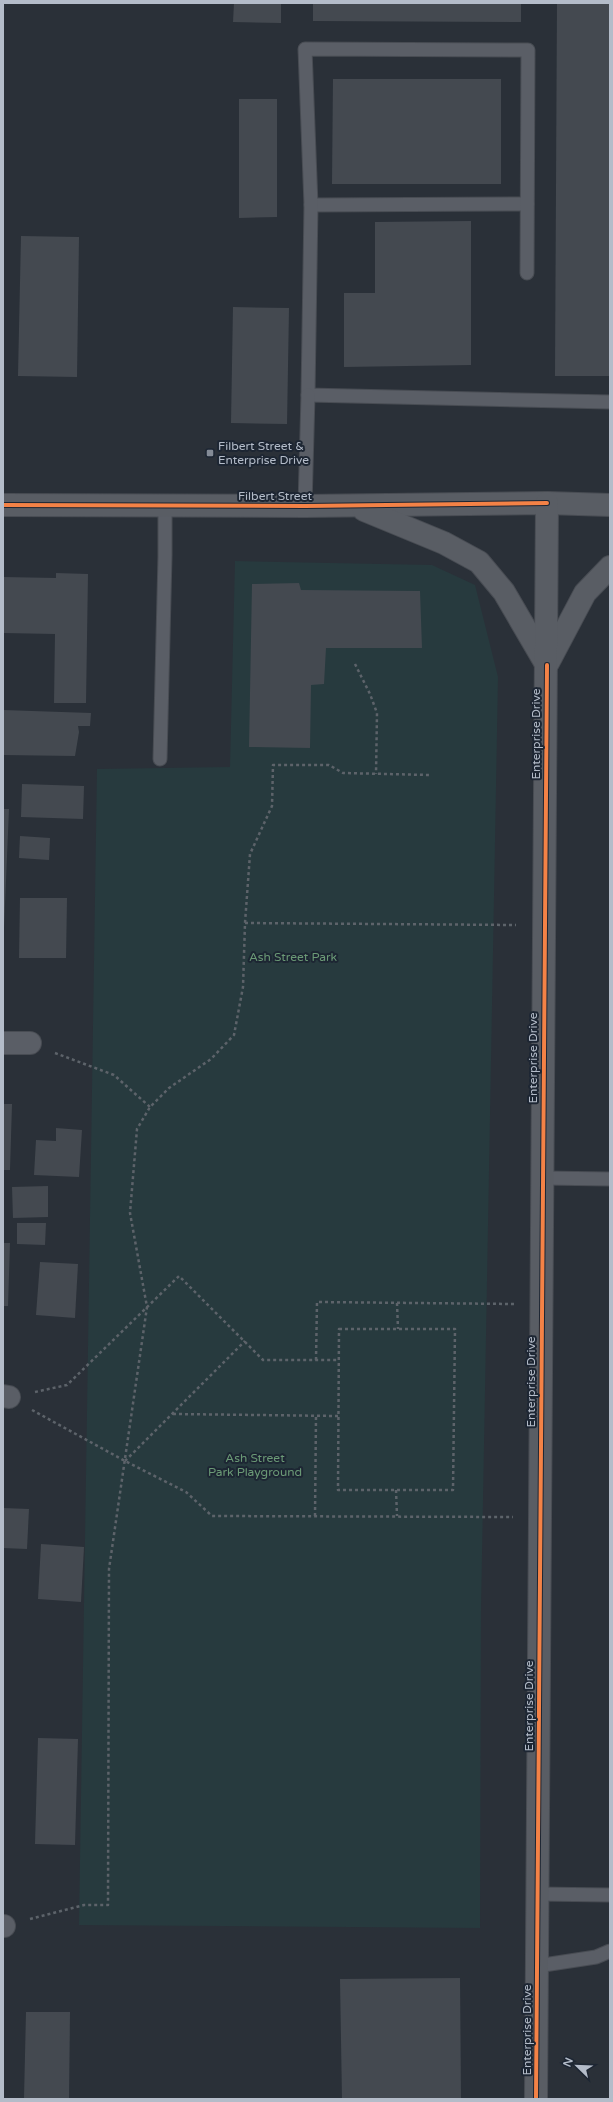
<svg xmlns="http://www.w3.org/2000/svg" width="613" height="2102" viewBox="0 0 613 2102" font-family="'Varela Round',sans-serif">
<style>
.green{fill:#273a3e}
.building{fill:#444950}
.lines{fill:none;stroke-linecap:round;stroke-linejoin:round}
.lane-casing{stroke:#484c53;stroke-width:15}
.street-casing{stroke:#484c53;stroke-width:24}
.secondary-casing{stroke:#484c53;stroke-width:24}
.path{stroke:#5d636a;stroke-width:2.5;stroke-dasharray:3 3;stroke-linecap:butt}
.lane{stroke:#5a5e66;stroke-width:13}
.street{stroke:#5a5e66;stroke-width:22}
.secondary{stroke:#595d64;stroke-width:22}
.cycleway-casing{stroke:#1d2633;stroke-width:6}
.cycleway{stroke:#f48246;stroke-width:4}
.poi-dot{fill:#848b96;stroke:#1d2633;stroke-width:1.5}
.labels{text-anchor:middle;stroke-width:4;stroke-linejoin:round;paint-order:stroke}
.poi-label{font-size:12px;fill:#b4bcc9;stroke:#1d2633;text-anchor:start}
.street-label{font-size:12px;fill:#b4bcc9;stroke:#1d2633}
.park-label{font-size:12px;fill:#6b9a76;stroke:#1d2633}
</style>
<rect width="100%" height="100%" fill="#2a3038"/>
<!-- green -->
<polygon class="green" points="235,561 432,565 475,585 498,677 481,1610 480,1928 79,1925 97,769 230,767"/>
<!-- building -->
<g class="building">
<polygon points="234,3 281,3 281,23 233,22"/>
<polygon points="313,3 521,3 521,22 313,21"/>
<polygon points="557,3 610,3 610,376 555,376"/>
<polygon points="333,79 501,79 501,184 332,184"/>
<polygon points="239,99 277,99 277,217 239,218"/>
<polygon points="471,221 471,365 344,367 344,293 375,293 375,222"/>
<polygon points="21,236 79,237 77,377 18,376"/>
<polygon points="233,307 289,308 287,424 231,423"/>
<polygon points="56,573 88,574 86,703 54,703 55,634 3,633 3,577 56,578"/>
<polygon points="299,583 301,590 420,591 422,648 326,648 324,684 311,685 310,748 249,747 252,584"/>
<polygon points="3,710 91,713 90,726 78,726 79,732 75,756 3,755"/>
<polygon points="22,784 84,786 83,819 21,817"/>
<polygon points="3,809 9,809 4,928 3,928"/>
<polygon points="20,836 50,838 49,860 19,858"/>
<polygon points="20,898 67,898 66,958 19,958"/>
<polygon points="3,1104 12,1104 10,1170 3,1170"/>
<polygon points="56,1128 82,1130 79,1177 34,1175 36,1140 56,1141"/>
<polygon points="48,1186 48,1217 13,1218 12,1187"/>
<polygon points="17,1223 46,1223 45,1245 17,1244"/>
<polygon points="3,1243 10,1243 8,1306 3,1306"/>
<polygon points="40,1262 78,1264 75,1318 36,1315"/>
<polygon points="3,1508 29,1509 27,1549 3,1548"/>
<polygon points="41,1544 84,1547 81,1602 38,1599"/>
<polygon points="38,1738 78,1739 75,1845 35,1844"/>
<polygon points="460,1978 461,2099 342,2099 340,1979"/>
<polygon points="26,2012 70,2012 69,2099 24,2099"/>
</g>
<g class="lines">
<defs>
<g id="lane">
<polyline points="311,205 527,204"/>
<polyline points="527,273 528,50 305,49 311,205 308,395 610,402"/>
<polyline points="305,506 308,395"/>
<polyline points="160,759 165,556 165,506"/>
<polyline points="543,1178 610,1179"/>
<polyline points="537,1894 610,1895"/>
<polyline points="537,1966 596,1957 610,1951"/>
</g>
<g id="street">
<polyline points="3,1043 30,1043"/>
<polyline points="3,1396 9,1397"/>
<polyline points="3,1926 4,1926"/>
</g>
<g id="secondary">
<polyline points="3,505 305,506 547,503 610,505"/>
<polyline points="364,510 444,543 479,562 504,592 546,664"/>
<polyline points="548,663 585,593 610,567"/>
<polyline points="536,2099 547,503"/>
</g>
</defs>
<!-- lane casing -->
<use href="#lane" class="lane-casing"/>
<!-- street casing -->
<use href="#street" class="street-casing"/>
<!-- secondary casing -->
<use href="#secondary" class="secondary-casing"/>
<!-- path -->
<g class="path">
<polyline points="355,664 370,694 377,713 376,774"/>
<polyline points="245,923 516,925"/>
<polyline points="55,1053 114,1075 150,1107"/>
<polyline points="397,1303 398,1329"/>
<polygon points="339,1329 455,1329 453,1490 338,1490"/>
<polyline points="316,1360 317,1302 514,1304"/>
<polyline points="35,1392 67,1385 179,1276 263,1360 339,1360"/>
<polyline points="32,1410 125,1461 186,1492 212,1516 513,1517"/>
<polyline points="173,1414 339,1416"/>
<polyline points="125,1461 245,1341"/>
<polyline points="396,1490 397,1516"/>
<polyline points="315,1516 316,1416"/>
<polyline points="30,1919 84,1905 108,1905 109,1569 147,1307 130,1213 137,1129 150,1107 169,1088 211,1059 234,1035 243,987 245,923 250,854 272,806 273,765 329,765 343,773 430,775"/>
</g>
<!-- lane -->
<use href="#lane" class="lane"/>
<!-- street -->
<use href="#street" class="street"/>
<!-- secondary -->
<use href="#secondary" class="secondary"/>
<defs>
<g id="cycleway">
<polyline points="3,505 305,506 547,503"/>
<polyline points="536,2099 547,665"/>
</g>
</defs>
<!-- cycleway casing -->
<use href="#cycleway" class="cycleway-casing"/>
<!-- cycleway -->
<use href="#cycleway" class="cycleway"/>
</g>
<!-- markers -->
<rect class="poi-dot" x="206" y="449" width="8" height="8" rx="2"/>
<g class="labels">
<!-- poi labels -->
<g class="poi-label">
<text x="218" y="450">Filbert Street &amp;<tspan x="218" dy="14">Enterprise Drive</tspan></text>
</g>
<!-- street labels -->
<g class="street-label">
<text x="275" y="500">Filbert Street</text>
<text transform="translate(536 734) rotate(-90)" y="4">Enterprise Drive</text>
<text transform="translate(533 1058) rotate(-90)" y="4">Enterprise Drive</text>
<text transform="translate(531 1382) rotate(-90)" y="4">Enterprise Drive</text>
<text transform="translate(529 1706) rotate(-90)" y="4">Enterprise Drive</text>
<text transform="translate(527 2030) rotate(-90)" y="4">Enterprise Drive</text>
</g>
<!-- park labels -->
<g class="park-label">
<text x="293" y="961">Ash Street Park</text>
<text x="255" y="1462">Ash Street<tspan x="255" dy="14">Park Playground</tspan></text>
</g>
</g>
<!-- border -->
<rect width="613" height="2102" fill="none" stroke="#b4bcc9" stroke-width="8"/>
<!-- north arrow -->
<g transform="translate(577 2066) rotate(293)" stroke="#1d2633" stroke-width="3" paint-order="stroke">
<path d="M0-3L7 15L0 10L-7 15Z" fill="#b4bcc9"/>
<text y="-6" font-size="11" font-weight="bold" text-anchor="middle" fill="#b4bcc9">N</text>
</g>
</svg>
